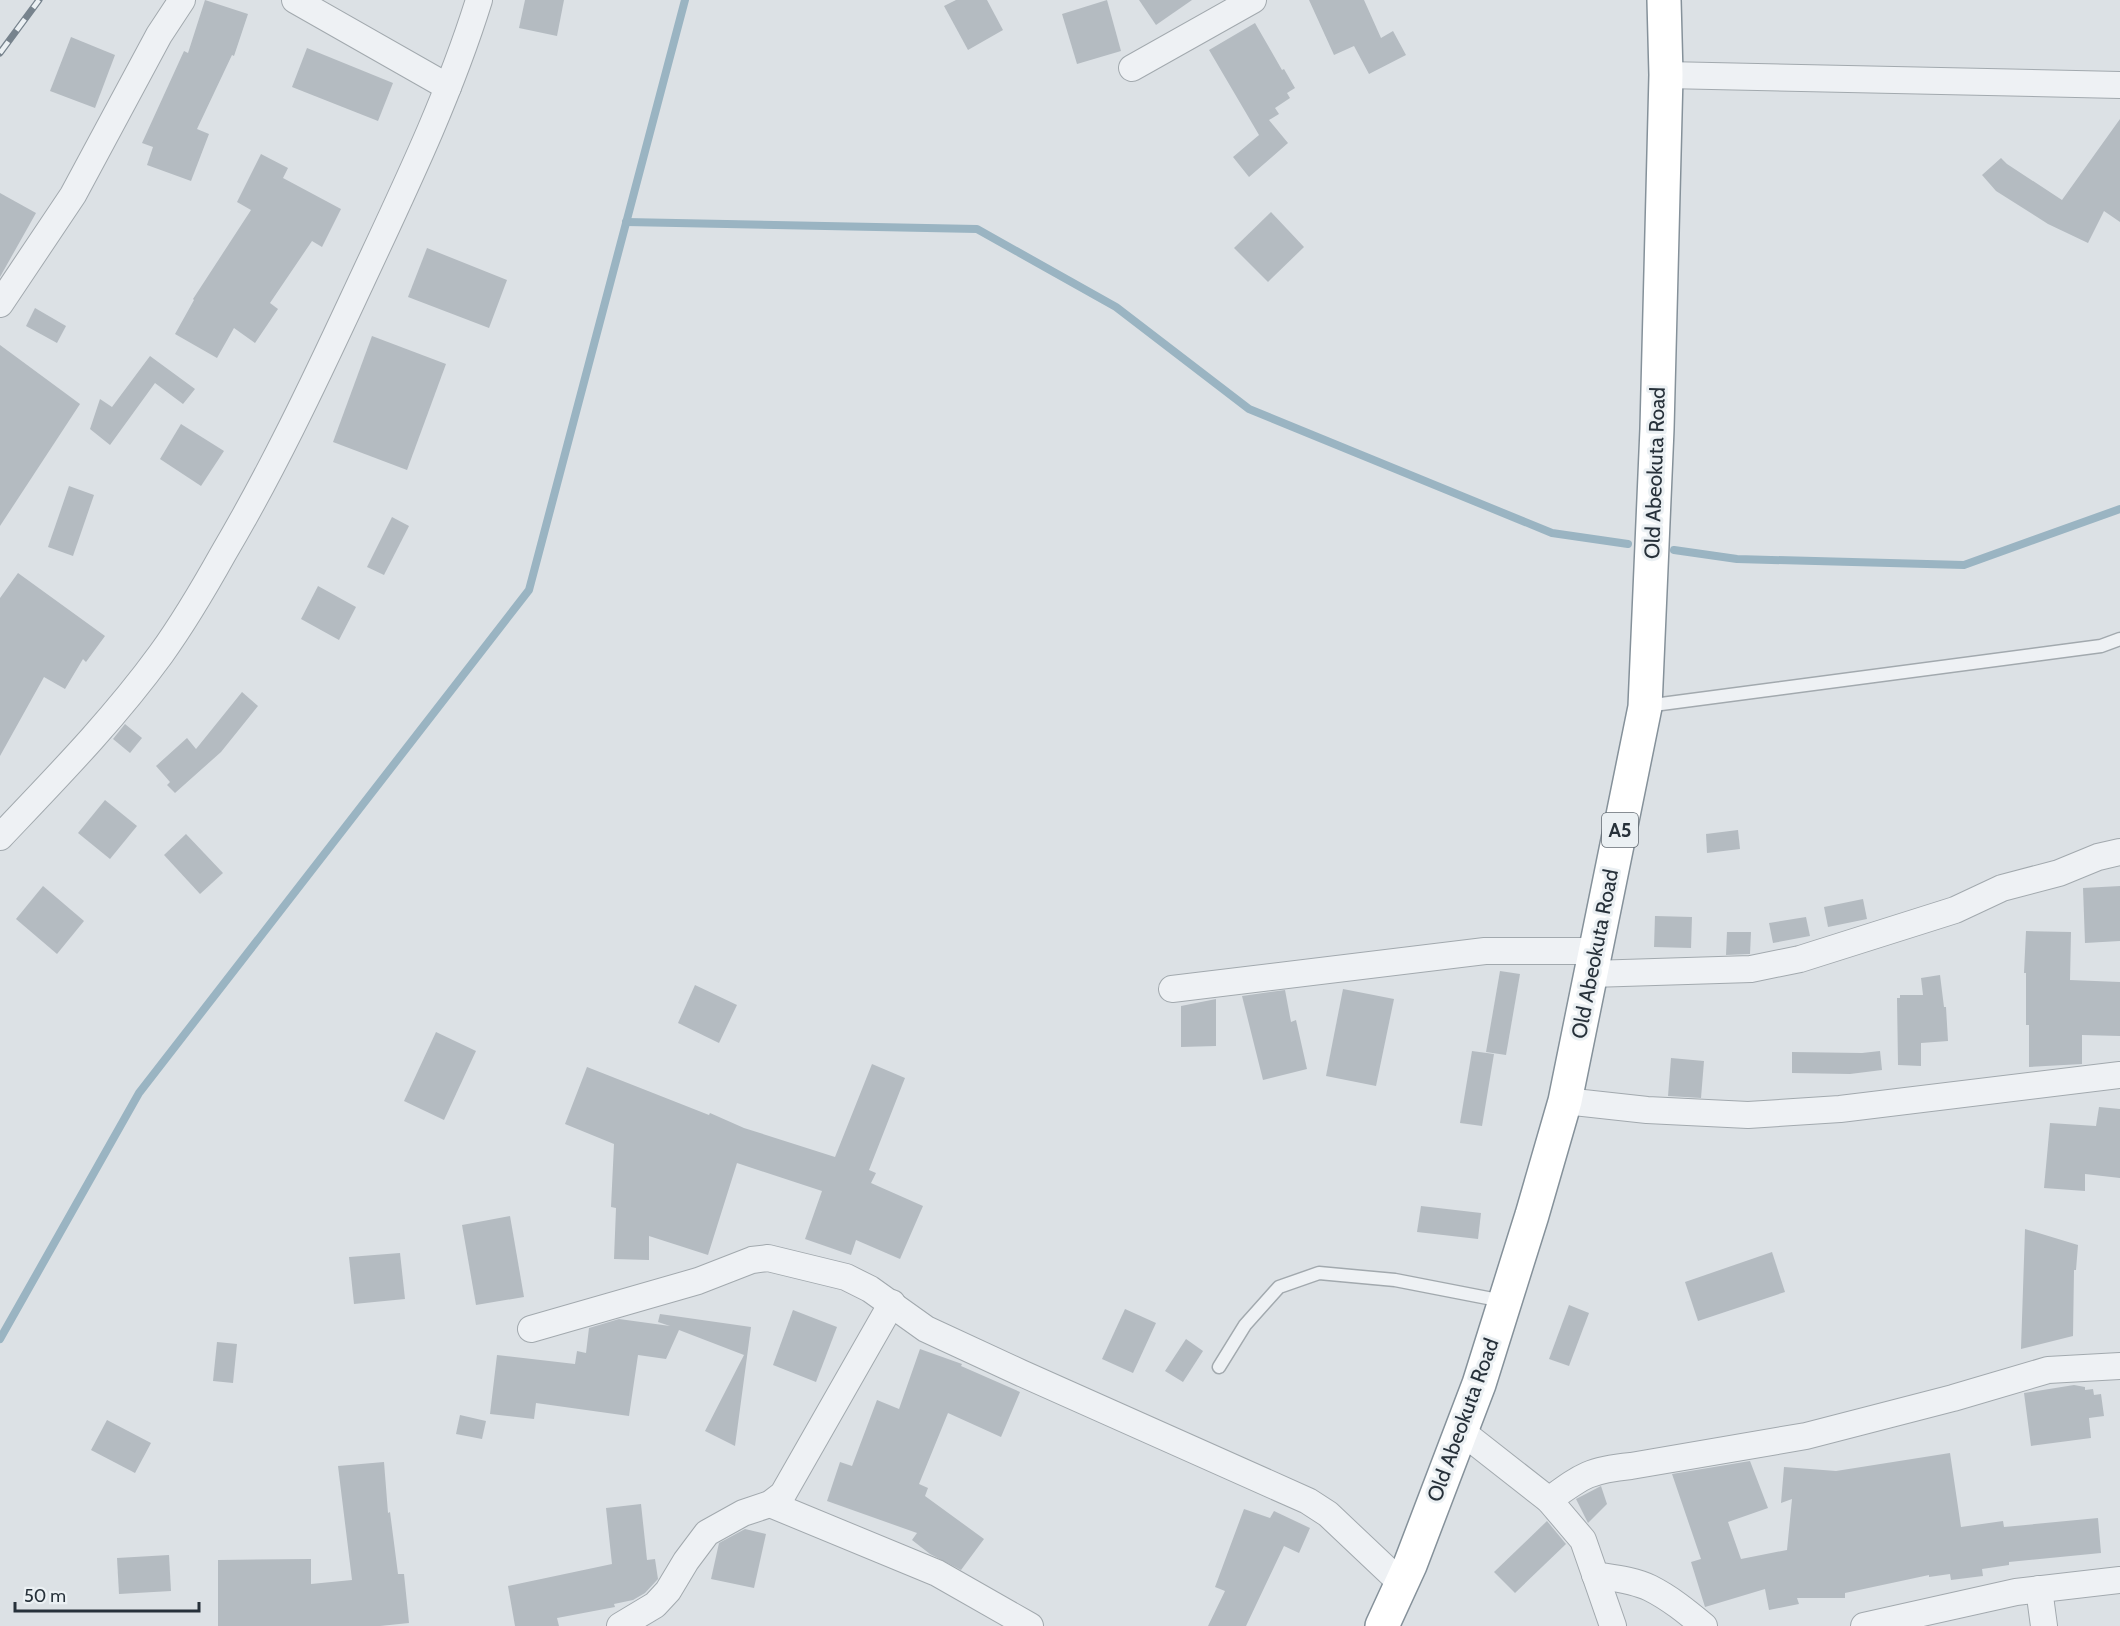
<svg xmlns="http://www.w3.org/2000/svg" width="2120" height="1626" viewBox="0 0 2120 1626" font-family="Cabin,sans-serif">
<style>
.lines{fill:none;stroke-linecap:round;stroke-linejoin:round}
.stream{stroke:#9ab4c2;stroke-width:8}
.building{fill:#b4bbc1}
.service-casing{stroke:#a2a9ae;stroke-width:15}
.minor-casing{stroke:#a2a9ae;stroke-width:28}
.trunk-casing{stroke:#85919a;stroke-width:36}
.service{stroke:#eef1f4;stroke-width:12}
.minor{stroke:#eef1f4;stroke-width:26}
.trunk{stroke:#fff;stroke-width:33}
.rail-casing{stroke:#77838d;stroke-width:7}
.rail{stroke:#ebf0f3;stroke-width:4.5;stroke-dasharray:14;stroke-linecap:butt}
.labels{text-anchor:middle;stroke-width:6;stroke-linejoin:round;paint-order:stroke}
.shield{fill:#ebf0f3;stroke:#626a72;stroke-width:1.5}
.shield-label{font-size:20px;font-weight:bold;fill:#27313a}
.street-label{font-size:21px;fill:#27313a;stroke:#ebf0f3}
</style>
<rect width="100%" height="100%" fill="#dce1e5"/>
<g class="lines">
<!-- stream -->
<g class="stream">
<polyline points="626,222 977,229 1116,307 1249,409 1552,533 1628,544"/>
<polyline points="1674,550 1737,559 1964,565 2120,509"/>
<polyline points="0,1339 139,1093 529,590 685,0"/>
</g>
</g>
<!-- building -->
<g class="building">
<polygon points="205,0 248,14 234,56 232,55 197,129 209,134 191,181 147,165 153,147 142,143 184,51 188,53"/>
<polygon points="525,0 564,0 557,36 519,28"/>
<polygon points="956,0 987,0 1003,30 968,50 944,6"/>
<polygon points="1107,0 1121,51 1077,64 1062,14"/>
<polygon points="1139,0 1192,0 1156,25"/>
<polygon points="1309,0 1364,0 1381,38 1393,31 1406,55 1369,74 1354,46 1334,55"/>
<polygon points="1255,23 1282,70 1284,69 1295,88 1287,93 1290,98 1275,108 1279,114 1269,120 1288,143 1249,177 1233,157 1259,135 1209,50"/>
<polygon points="71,37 115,55 95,108 50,91"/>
<polygon points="307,48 393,83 378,121 292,87"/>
<polygon points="2120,119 2120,222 2104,211 2088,243 2048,224 1996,191 1982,175 2001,158 2007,164 2062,200"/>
<polygon points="261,154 288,168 283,178 341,209 322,247 312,241 270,303 278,309 255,343 234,328 217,358 175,334 194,300 193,299 251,210 237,202"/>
<polygon points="0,193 36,213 0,277"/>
<polygon points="1271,212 1304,247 1268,282 1234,248"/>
<polygon points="427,248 507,280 489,328 408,297"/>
<polygon points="35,308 66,326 57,343 26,326"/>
<polygon points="372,336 446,364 407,470 333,442"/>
<polygon points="0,345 80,404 0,526"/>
<polygon points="150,356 195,389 183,404 155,383 110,445 90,429 100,399 112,407"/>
<polygon points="181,424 224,451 201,486 160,459"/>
<polygon points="69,486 94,495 73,556 48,547"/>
<polygon points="392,517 409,526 384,575 367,567"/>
<polygon points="18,573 105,636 86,662 83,659 65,689 44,677 0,756 0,598"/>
<polygon points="318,586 356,607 339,640 301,619"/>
<polygon points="242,692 258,706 221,752 175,793 167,785 170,782 156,766 187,738 196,749"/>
<polygon points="125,724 142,738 130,753 113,739"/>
<polygon points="105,800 137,826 110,859 78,833"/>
<polygon points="1738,830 1740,849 1707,853 1706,834"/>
<polygon points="186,834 223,873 200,894 164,855"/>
<polygon points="43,886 84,921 57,954 16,919"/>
<polygon points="2120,886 2120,941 2085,943 2083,888"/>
<polygon points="1863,899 1867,919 1828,927 1824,907"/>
<polygon points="1655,916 1692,917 1691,948 1654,947"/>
<polygon points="1806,917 1810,936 1773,943 1769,923"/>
<polygon points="2026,931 2071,932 2070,980 2120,982 2120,1036 2082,1035 2082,1064 2029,1067 2029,1025 2026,1025 2026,973 2024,973"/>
<polygon points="1727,932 1751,932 1750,954 1726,955"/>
<polygon points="1500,971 1520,974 1506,1055 1486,1052"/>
<polygon points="1940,975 1944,1007 1946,1007 1948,1041 1921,1043 1921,1066 1898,1065 1897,998 1900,998 1900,995 1923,995 1921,978"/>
<polygon points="695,985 737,1005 719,1043 678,1023"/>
<polygon points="1343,989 1394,999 1376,1086 1326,1076"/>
<polygon points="1285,990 1291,1022 1296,1020 1307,1069 1263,1080 1242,996"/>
<polygon points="1216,999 1216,1046 1181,1047 1181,1006"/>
<polygon points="436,1032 476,1051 444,1120 404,1101"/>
<polygon points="1472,1051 1494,1054 1482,1126 1460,1123"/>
<polygon points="1880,1051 1882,1070 1850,1074 1792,1073 1792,1052 1862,1053"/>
<polygon points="1671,1058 1704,1061 1701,1098 1668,1096"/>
<polygon points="872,1064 905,1078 869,1170 876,1173 871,1183 923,1206 900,1259 856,1240 851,1255 805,1239 822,1191 737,1163 708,1255 649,1236 649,1260 614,1259 616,1208 611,1207 614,1144 565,1124 587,1067 709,1115 710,1113 744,1128 835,1157"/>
<polygon points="2099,1107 2120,1109 2120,1178 2085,1174 2085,1191 2044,1188 2050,1123 2096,1126"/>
<polygon points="1421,1206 1481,1213 1478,1239 1417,1232"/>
<polygon points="510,1216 524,1297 476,1305 462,1225"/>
<polygon points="2025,1229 2078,1245 2076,1270 2074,1270 2073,1336 2021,1349"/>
<polygon points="1772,1252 1785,1292 1698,1321 1685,1282"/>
<polygon points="400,1253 405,1299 354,1304 349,1257"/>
<polygon points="1569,1305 1589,1313 1569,1366 1549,1359"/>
<polygon points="1125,1309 1156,1323 1133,1373 1102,1359"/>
<polygon points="793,1310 837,1327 816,1382 773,1365"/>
<polygon points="660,1314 751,1327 735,1446 705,1431 744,1355 679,1330 666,1359 638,1355 629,1416 536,1403 534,1419 490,1414 497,1355 575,1364 577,1351 586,1353 589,1328 619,1319 670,1326 658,1322"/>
<polygon points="1186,1339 1203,1351 1183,1382 1165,1371"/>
<polygon points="217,1342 237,1344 233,1383 213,1381"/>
<polygon points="920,1349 962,1364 961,1366 1020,1392 1001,1437 948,1413 919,1484 928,1488 925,1496 984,1539 961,1570 930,1554 912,1540 917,1533 827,1501 840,1462 852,1466 877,1400 899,1409"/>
<polygon points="2074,1385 2085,1387 2085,1390 2093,1389 2094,1395 2101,1394 2104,1416 2089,1418 2091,1438 2031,1446 2024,1393"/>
<polygon points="460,1415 486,1421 482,1439 456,1434"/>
<polygon points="107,1420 151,1443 135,1473 91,1450"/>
<polygon points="1950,1453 1961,1527 2003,1521 2004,1527 2098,1518 2101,1553 2009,1562 2009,1565 1982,1569 1983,1576 1951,1580 1950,1574 1929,1577 1929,1575 1845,1593 1845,1598 1797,1598 1799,1604 1769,1610 1765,1589 1705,1607 1691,1562 1701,1559 1672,1474 1750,1461 1768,1508 1728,1522 1741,1559 1787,1550 1792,1499 1781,1503 1784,1467 1836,1471"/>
<polygon points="384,1462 388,1513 390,1512 398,1574 404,1574 409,1623 380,1626 218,1626 218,1560 311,1559 311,1584 352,1580 338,1466"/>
<polygon points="1601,1486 1607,1504 1588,1523 1576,1499"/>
<polygon points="641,1504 647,1560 655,1559 658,1579 645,1593 633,1600 614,1604 615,1607 557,1618 559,1626 515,1626 508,1586 612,1564 606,1508"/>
<polygon points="1244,1509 1270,1518 1274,1511 1310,1528 1299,1553 1284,1546 1246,1626 1208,1626 1225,1591 1215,1587"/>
<polygon points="1547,1521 1566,1544 1515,1593 1494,1572"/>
<polygon points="745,1529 766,1534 754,1588 711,1579 719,1543"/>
<polygon points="169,1555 171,1591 119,1594 117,1558"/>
</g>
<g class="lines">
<defs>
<g id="service">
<polyline points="1646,706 2101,646 2120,639"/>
<polyline points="1219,1367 1245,1325 1279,1287 1319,1273 1395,1280 1503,1301"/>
</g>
<g id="minor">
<polyline points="295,0 448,87"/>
<polyline points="1132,68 1253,0"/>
<polyline points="1666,75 2120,85"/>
<polyline points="0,304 73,195 159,35 182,0"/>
<path d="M0,837C56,778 113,720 161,654C184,622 204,588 223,554C272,471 313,385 354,297C399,200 447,103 479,0"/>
<polyline points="1591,974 1751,969 1800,959 1955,910 2002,888 2059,873 2098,857 2120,852"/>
<polyline points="1172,989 1485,951 1595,951"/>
<polyline points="1565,1101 1647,1110 1748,1115 1840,1109 2120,1075"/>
<polyline points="531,1329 698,1281 752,1260 768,1258 846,1277 870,1289 926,1329 1021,1373 1308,1501 1328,1514 1401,1583"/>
<polyline points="1461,1431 1549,1500 1583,1540 1613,1626"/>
<path d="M1549,1500C1582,1476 1589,1470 1631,1466L1806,1436L1953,1398L2048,1370L2120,1366"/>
<polyline points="770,1504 937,1573 1030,1626"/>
<path d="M1595,1575C1613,1578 1634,1580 1650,1588C1670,1598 1687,1612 1704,1626"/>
<polyline points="2039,1589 2044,1626"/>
<polyline points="620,1626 655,1605 668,1591 686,1561 707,1533 743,1513 770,1504 783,1494 892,1303"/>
<polyline points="1864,1626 2016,1592 2120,1580"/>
</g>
<polyline id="trunk" points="1382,1626 1410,1565 1479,1384 1532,1215 1565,1101 1645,707 1657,429 1666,75 1664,0"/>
</defs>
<!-- service casing -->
<use href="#service" class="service-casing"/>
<!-- minor casing -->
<use href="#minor" class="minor-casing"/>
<!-- trunk casing -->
<use href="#trunk" class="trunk-casing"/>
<!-- service -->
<use href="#service" class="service"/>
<!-- minor -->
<use href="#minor" class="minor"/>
<!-- trunk -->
<use href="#trunk" class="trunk"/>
<defs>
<polyline id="rail" points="0,53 39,0"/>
</defs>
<!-- rail casing -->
<use href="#rail" class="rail-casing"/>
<!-- rail -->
<use href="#rail" class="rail"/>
</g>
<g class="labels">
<!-- shield labels -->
<rect class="shield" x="1602" y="813" width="36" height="34" rx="4.5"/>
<g class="shield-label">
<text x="1620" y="837">A5</text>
</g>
<!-- street labels -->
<g class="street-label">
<text transform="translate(1655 473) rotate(-88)" y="7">Old Abeokuta Road</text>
<text transform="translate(1595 954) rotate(-79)" y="7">Old Abeokuta Road</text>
<text transform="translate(1463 1420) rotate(-70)" y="7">Old Abeokuta Road</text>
</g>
</g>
<!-- scale -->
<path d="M15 1602v9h184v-9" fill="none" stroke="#27313a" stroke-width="3"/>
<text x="24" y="1602" font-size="18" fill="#27313a" stroke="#ebf0f3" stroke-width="4.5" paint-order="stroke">50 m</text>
</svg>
